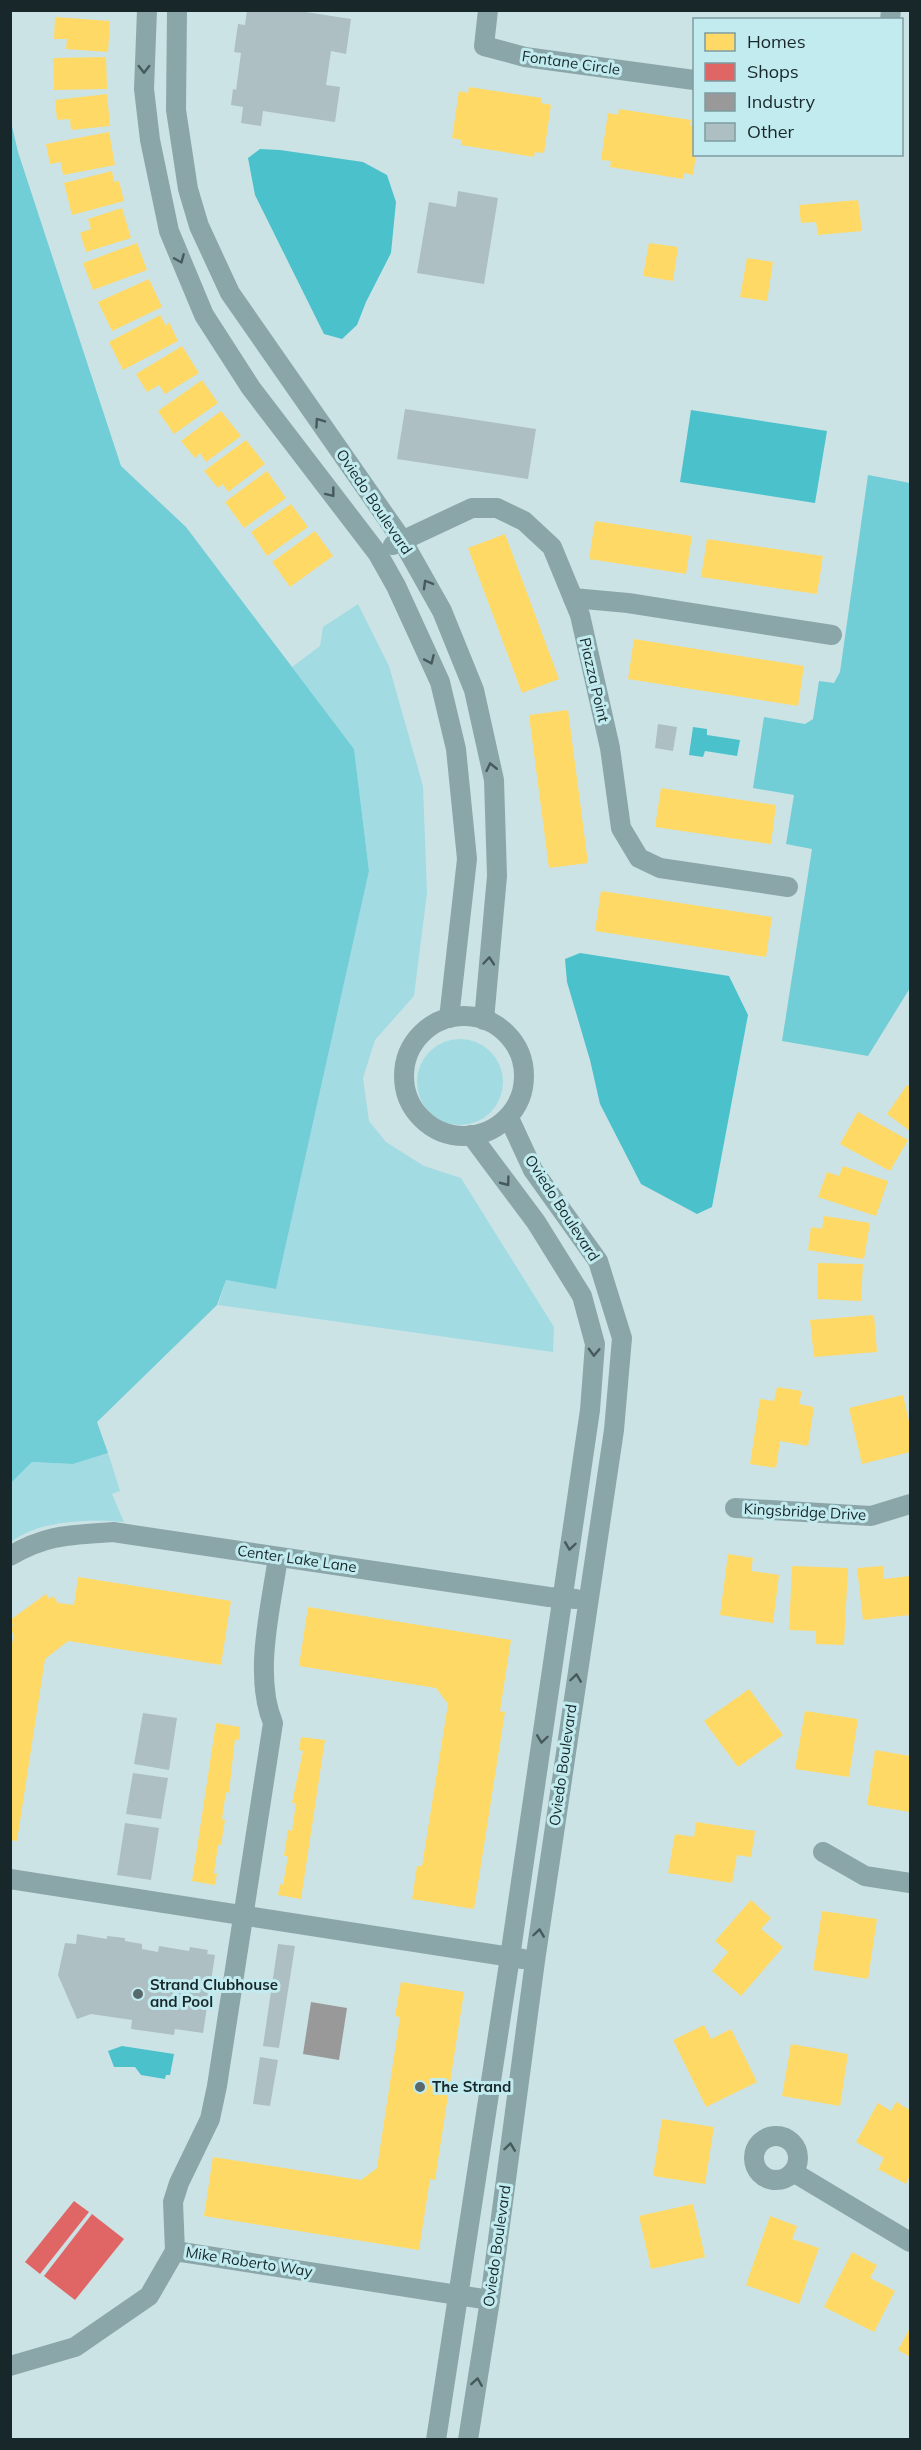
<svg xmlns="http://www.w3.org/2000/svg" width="921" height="2450" viewBox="0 0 921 2450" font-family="Mulish,sans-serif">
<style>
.green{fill:#a2dbe2}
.forest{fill:#71cdd6}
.water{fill:#4ac1cb}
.homes{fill:#ffd966}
.shops{fill:#e06666}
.industry{fill:#999}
.building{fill:#adbfc2}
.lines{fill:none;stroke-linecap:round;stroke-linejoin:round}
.minor{stroke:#8ba6a9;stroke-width:20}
.oneway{stroke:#465a5d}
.poi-dot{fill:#57696c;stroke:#c2ebf0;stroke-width:2}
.labels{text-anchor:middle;stroke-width:6;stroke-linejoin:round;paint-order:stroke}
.street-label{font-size:15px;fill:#18282a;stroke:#c2ebf0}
.poi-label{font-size:15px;font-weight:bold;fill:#18282a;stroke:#c2ebf0;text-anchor:start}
</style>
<rect width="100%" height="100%" fill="#cce3e6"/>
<!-- green -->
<g class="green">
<polygon points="358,604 389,666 423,786 427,893 414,996 375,1040 363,1078 369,1121 386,1142 424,1166 461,1178 554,1327 553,1352 218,1305 226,1280 276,1289 369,871 354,749 292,667 320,646 323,627"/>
<circle cx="460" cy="1082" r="43"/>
<path d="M108,1453L120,1491L112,1494L124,1522C90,1519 39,1520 11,1542V1483L32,1462L73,1464Z"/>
</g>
<!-- forest -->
<g class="forest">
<polygon points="11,122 18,152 121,466 186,527 354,749 369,871 276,1289 226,1280 217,1305 97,1422 108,1453 73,1464 32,1462 11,1483"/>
<polygon points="868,475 910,483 910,988 868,1056 782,1041 812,849 786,844 794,795 753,788 764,717 805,724 813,719 819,681 834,683 840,672"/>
</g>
<!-- water -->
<g class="water">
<polygon points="260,149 280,150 363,162 387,175 396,202 391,253 366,302 357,325 342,339 324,334 255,195 248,158"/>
<polygon points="691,410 827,431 815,503 680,482"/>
<polygon points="693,727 707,729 707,735 740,740 737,756 705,751 703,757 689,755"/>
<polygon points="580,953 729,976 748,1015 712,1207 697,1214 641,1184 600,1104 590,1060 567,982 565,959"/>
<polygon points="122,2046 174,2054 170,2075 166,2075 165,2079 141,2075 135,2067 114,2067 108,2051"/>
</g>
<!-- homes -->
<g class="homes">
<polygon points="55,17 110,21 108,52 66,49 67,39 54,39"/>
<polygon points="106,57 107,89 54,90 53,58"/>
<polygon points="469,87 542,98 541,103 551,105 544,153 535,152 534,157 461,145 462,140 452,138 459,91 468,93"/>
<polygon points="107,94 110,126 71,130 70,119 57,120 55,100"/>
<polygon points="619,109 691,120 690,125 694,126 696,154 693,175 684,173 683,179 610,167 611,161 601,160 608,113 618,115"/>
<polygon points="109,132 115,165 63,175 61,162 50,164 46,144"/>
<polygon points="112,171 114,182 119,181 124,201 72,215 64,183"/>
<polygon points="858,200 862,231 818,235 816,222 801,223 799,205"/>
<polygon points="122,208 131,238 86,252 80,233 91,229 88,219"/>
<polygon points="137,243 147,270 93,290 83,263"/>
<polygon points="649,243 678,247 673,281 643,276"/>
<polygon points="747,258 773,262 767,301 740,297"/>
<polygon points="149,279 162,307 112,331 98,302"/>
<polygon points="160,315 166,326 169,322 178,341 123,370 109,342"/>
<polygon points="182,346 199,373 165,394 159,385 147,392 136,374"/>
<polygon points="202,380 218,403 174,434 158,411"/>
<polygon points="221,411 241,436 206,462 200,453 195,458 181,441"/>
<polygon points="246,440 265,464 228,492 223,484 218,488 204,471"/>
<polygon points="267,471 286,498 244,528 225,502"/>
<polygon points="291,504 308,527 267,556 251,532"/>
<polygon points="595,521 692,536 686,574 589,559"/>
<polygon points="315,531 333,556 290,587 272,562"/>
<polygon points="505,534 559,679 522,693 468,548"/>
<polygon points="707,539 823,556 817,594 701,577"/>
<polygon points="634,639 804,666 798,706 628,679"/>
<polygon points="568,710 588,863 549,868 529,715"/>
<polygon points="661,788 776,805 771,844 655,827"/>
<polygon points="601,891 772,917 766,957 595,931"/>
<polygon points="907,1085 910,1087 910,1131 887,1114"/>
<polygon points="858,1112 908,1140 890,1171 840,1144"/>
<polygon points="843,1166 888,1181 876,1216 818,1197 827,1172 839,1176"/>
<polygon points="824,1216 870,1223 864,1259 808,1250 811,1227 822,1229"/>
<polygon points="818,1263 863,1264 861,1301 817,1299"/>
<polygon points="874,1315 877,1352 814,1357 810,1320"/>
<polygon points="777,1387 802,1391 799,1404 814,1407 808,1446 780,1441 776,1468 750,1464 760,1399 774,1401"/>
<polygon points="903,1395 910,1426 910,1452 862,1464 849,1408"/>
<polygon points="728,1554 753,1558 751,1571 779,1575 773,1623 720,1615"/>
<polygon points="792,1566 848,1568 844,1645 816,1644 816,1631 789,1630"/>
<polygon points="883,1566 884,1579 910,1576 910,1615 863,1620 857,1568"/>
<polygon points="78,1577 231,1601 221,1665 68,1641 45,1659 17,1841 10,1840 10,1652 14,1635 10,1630 13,1625 10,1620 46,1594 49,1599 53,1596 58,1603 74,1605"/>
<polygon points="308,1607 511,1640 500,1711 505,1712 474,1909 412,1899 417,1866 422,1866 448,1704 436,1688 299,1666"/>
<polygon points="749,1689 783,1735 738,1767 704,1721"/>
<polygon points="805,1711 858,1719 849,1777 795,1769"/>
<polygon points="216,1723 240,1727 239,1740 235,1739 229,1793 226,1792 222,1819 225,1820 221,1845 218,1845 214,1873 217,1874 215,1885 192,1881"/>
<polygon points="301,1737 325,1740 301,1899 278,1895 280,1884 283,1885 288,1856 284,1856 288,1830 292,1831 296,1803 292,1803 303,1751 299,1750"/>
<polygon points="875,1750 910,1756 910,1812 867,1805"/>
<polygon points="696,1822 755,1831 751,1857 737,1855 732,1883 668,1873 675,1834 694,1837"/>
<polygon points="751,1900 771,1918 761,1929 783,1947 741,1996 712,1971 728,1952 715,1941"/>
<polygon points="822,1911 877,1919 868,1979 813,1970"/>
<polygon points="401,1982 464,1992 435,2180 430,2179 419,2250 204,2216 213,2157 361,2180 377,2168 400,2017 395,2016"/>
<polygon points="704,2025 711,2039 731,2029 757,2082 706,2107 673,2040"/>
<polygon points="791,2044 848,2054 840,2106 782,2096"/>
<polygon points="896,2102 910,2110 910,2175 906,2184 878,2169 884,2158 856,2142 878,2103 891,2111"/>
<polygon points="662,2119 714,2127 705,2184 653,2176"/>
<polygon points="693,2204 705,2257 651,2269 639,2216"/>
<polygon points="770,2216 797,2226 792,2239 819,2248 799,2304 746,2285"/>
<polygon points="852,2252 877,2265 870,2278 895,2291 874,2332 824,2307"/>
<polygon points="910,2328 910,2357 898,2350"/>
</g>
<!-- shops -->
<g class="shops">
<polygon points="74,2201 89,2212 40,2274 25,2262"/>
<polygon points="92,2214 124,2239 75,2300 44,2276"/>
</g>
<!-- industry -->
<polygon class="industry" points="311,2002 347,2008 339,2060 303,2054"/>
<!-- building -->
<g class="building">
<polygon points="247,10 293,10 351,19 346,54 331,51 326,85 340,87 335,122 263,111 261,126 241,123 243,107 231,105 233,89 236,90 241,53 234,52 238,24 245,25"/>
<polygon points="458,191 498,198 484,284 417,273 429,202 456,207"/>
<polygon points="405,409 536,429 528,479 397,459"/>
<polygon points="658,724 677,727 673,751 655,748"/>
<polygon points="143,1713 177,1718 169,1770 134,1764"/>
<polygon points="133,1773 168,1778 161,1819 126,1814"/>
<polygon points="125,1823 159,1828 151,1880 117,1875"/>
<polygon points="77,1934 107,1939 107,1936 125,1938 125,1941 142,1944 142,1949 158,1952 159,1946 189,1951 190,1947 208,1950 207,1954 215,1955 203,2033 175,2029 174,2035 131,2029 132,2020 91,2014 77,2019 58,1975 65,1943 76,1944"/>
<polygon points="278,1944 295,1946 279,2048 263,2046"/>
<polygon points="260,2057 278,2060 270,2106 253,2104"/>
</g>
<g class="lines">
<!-- minor -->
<g class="minor">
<polyline points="147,10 144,89 150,140 169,231 204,315 251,388 378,554 396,586 440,682 456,749 467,859 449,1018"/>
<polyline points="177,10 176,110 188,189 199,226 230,293 402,540 442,611 474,690 494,780 497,876 484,1020"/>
<polyline points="488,10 484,46 525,57 694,80"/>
<polyline points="890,20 891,10"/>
<polyline points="393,545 472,508 497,508 524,521 552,547 580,615 610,748 621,828 639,858 660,868 788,887"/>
<polyline points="573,598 628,603 832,635"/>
<circle cx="464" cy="1076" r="60"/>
<polyline points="735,1508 871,1516 910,1504"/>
<path d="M10,1556C47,1534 71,1535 113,1532L549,1597L576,1599"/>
<polyline points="823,1852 865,1876 910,1883"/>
<polyline points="10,1879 523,1959"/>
<circle cx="776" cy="2158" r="22"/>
<polyline points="793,2172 910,2242"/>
<path d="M175,2251L173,2202L179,2183L210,2119L217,2086L273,1723C253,1675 271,1607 278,1557"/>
<polyline points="10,2366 75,2347 149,2296 175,2251 490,2300"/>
<polyline points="436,2440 510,1957 590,1410 595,1344 582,1296 536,1222 471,1135"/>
<polyline points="468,2440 490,2300 535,1961 614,1430 622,1338 598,1261 533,1170 509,1118"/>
</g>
</g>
<!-- one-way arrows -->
<defs><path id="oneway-chevron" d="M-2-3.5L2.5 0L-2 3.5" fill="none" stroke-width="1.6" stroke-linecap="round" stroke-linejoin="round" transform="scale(1.5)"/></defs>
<g class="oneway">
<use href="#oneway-chevron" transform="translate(144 69) rotate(90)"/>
<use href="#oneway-chevron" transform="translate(180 259) rotate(67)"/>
<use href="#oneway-chevron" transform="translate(319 422) rotate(-125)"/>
<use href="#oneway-chevron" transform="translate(331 493) rotate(52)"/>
<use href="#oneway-chevron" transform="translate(427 584) rotate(-120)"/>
<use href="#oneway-chevron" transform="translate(430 660) rotate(66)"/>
<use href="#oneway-chevron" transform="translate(491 767) rotate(-103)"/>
<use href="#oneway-chevron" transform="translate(489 961) rotate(-85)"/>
<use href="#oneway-chevron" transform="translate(506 1182) rotate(53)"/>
<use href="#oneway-chevron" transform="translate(594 1352) rotate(92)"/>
<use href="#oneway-chevron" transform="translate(570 1546) rotate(98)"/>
<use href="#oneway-chevron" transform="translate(576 1678) rotate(-82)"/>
<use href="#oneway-chevron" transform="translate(542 1739) rotate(98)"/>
<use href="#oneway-chevron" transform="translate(539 1933) rotate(-82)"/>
<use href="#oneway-chevron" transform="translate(510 2147) rotate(-82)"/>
<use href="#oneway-chevron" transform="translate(477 2382) rotate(-81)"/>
</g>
<!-- markers -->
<g class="poi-dot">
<circle cx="138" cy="1994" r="6"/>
<circle cx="420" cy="2087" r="6"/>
</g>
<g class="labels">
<!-- street labels -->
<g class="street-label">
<text transform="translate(571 63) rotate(8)" y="5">Fontane Circle</text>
<text transform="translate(374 502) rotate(56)" y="5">Oviedo Boulevard</text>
<text transform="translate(594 680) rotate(77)" y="5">Piazza Point</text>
<text transform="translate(562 1208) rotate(57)" y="5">Oviedo Boulevard</text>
<text transform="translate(805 1512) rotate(3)" y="5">Kingsbridge Drive</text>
<text transform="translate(297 1559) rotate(8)" y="5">Center Lake Lane</text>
<text transform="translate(563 1765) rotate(-82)" y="5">Oviedo Boulevard</text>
<text transform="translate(497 2246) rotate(-82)" y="5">Oviedo Boulevard</text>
<text transform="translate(249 2262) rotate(9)" y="5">Mike Roberto Way</text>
</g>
<!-- poi labels -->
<g class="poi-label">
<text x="150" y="1990">Strand Clubhouse<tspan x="150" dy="17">and Pool</tspan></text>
<text x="432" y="2092">The Strand</text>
</g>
</g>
<!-- border -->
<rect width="921" height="2450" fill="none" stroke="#18282a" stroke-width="24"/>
<!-- legend -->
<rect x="693" y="18" width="210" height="138" fill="#c2ebf0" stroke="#7e9da1" stroke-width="1.5"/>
<rect x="705" y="33" width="30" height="18" fill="#ffd966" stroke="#7e9da1" stroke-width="1.5"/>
<text x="747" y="48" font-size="18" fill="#18282a">Homes</text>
<rect x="705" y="63" width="30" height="18" fill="#e06666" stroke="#7e9da1" stroke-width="1.5"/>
<text x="747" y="78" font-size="18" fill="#18282a">Shops</text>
<rect x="705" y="93" width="30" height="18" fill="#999999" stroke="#7e9da1" stroke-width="1.5"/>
<text x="747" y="108" font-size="18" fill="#18282a">Industry</text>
<rect x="705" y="123" width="30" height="18" fill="#adbfc2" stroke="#7e9da1" stroke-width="1.5"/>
<text x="747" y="138" font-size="18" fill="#18282a">Other</text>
</svg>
